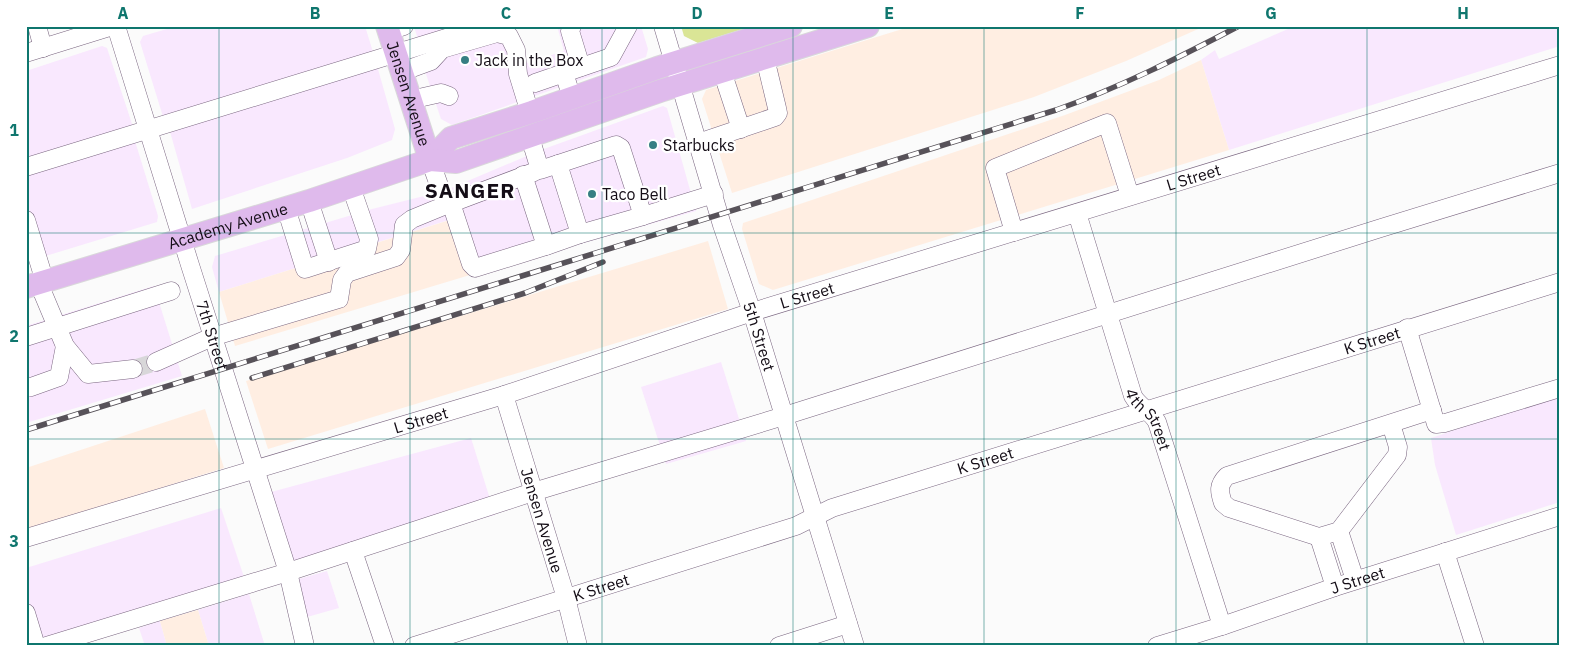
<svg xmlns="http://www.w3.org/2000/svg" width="1586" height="672" viewBox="0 0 1586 672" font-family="'IBM Plex Sans',sans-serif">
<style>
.built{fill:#f9e8fe}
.industrial{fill:#ffeee2}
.green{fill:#dae596}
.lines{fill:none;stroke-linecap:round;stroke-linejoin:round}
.minor-tunnel{stroke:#d8d7d9;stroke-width:18;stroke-dasharray:18 9;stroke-linecap:butt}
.minor-casing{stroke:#7a6680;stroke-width:19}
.major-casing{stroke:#d9d8da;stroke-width:24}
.minor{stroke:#fff;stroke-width:18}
.major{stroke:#dfbaec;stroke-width:22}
.rail-casing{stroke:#575259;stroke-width:5.5}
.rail{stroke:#fff;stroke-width:4;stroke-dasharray:11;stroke-linecap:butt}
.grid{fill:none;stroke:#0f766e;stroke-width:1;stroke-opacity:0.55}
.poi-dot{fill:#367f83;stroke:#fff;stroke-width:2}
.labels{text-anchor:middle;stroke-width:4.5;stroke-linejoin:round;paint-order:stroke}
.poi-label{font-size:16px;fill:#140d16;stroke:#fff;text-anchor:start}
.street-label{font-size:16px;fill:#140d16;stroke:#fff}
.district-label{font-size:21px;font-weight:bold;letter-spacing:1px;fill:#140d16;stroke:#fff}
.neatline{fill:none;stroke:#0f766e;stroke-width:2}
.grid-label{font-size:16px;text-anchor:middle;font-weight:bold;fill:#0f766e}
</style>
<rect width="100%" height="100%" fill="#fbfbfb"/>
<!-- built -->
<g class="built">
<polygon points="177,26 365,26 373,52 164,120 140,42 143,36"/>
<polygon points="414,26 464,26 418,40"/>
<polygon points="506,26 512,26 524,64 564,51 557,26 641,26 648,49 646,57 452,125 441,119 419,53"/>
<polygon points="1295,26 1560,26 1560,46 1229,150 1201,60 1215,50 1219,59"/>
<polygon points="102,46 107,48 134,130 26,162 26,71"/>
<polygon points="376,62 395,129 392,140 347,158 192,209 169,128"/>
<polygon points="663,106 667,108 696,211 470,275 452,219 219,292 212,267 215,256 372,209 444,191 541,150"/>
<polygon points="135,141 158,216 157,222 26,262 26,175"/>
<polygon points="154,286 182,376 26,423 26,326"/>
<polygon points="721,362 746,441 666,464 641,387"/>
<polygon points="1560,395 1560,502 1456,535 1435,465 1431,438"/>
<polygon points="471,438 495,515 285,571 260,495"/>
<polygon points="221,508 246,583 42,646 26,596 26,568"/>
<polygon points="327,571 339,608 300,619 288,582"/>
<polygon points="249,594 265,646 209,646 198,610"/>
<polygon points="160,621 167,646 145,646 139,628"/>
</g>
<!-- industrial -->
<g class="industrial">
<polygon points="912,26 1205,26 1126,61 1034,97 732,193 702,99 706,90"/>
<polygon points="1201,60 1229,150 773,290 759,284 742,229 743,223 1065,115 1159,80"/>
<polygon points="453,219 470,275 235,346 219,292"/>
<polygon points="708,241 728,309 268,449 246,381"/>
<polygon points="205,409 224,468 26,530 26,468"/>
<polygon points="198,610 209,646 167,646 160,621"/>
</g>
<!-- green -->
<polygon class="green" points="681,26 753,26 698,43 684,36"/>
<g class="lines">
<!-- minor-tunnel -->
<polyline class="minor-tunnel" points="133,369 156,362"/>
<defs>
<g id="minor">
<polyline points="37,26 43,48"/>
<path id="s1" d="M116,26L190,265L288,572L305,646"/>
<polyline points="572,26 570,31 581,67"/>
<path id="s2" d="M663,26L722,225L752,312L855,646"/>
<polyline points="389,31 404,26"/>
<polyline points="26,53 113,26"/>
<polyline points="722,71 741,129"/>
<polyline points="401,72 431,61 442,49 497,33 509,36 516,50 518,74 530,113"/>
<polyline points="535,83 564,73"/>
<polyline points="572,98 564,73 611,57 628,26"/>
<polyline points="410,100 441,93 449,96"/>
<polyline points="530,137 540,170 616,145 621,148 643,216 714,194"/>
<polyline points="698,143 775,117 778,113 777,108 765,58"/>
<polyline points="26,167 485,26"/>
<polyline points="523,175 546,246 580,234 558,164"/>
<polyline points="309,201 329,262"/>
<polyline points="451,203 471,264 475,268 546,246"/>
<polyline points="446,205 534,172"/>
<polyline points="286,208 305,269 367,249 369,239 351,187"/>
<path id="s3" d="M1077,213L1133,396C1139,407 1151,411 1157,422L1222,626"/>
<polyline points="26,220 45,282"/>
<polyline points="1014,232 995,168 1107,123 1130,196"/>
<polyline points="580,234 643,216"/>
<polyline points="39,284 65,346 88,374 133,369"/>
<polyline points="1407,328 1436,424 1445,423 1560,388"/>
<polyline points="26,337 171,291"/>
<polyline points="156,362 212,337 339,299 342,280 347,273 396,257 401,250 404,225 412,219 446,205 430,160"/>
<polyline points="31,387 59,377 65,346"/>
<path id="s4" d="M504,395L566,598L578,646"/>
<path d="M1391,424L1398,447L1397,455L1339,531L1319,537L1229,508L1223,503C1219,491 1218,485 1227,476L1432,410"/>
<polyline points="1339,531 1355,580"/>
<polyline points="1319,537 1335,587"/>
<path id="s5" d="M26,538L504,395L752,312L1560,65"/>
<polyline points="353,551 385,646"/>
<polyline points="1445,552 1475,646"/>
<polyline points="26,613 36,646"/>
<polyline points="46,646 288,572 533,492 784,416 1381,228 1560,173"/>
<path id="s6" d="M414,646L796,526L832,508L1560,282"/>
<polyline points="779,646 848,624"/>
<path id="s7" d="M1157,646L1222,626L1335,587L1560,516"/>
</g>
<g id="major">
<path id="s8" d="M387,26L430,160"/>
<polyline points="430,160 451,138 532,112 657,68 791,26"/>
<path id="s9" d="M26,287L309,201L430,160L456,162L663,90L868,26"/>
</g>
</defs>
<!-- minor casing -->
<use href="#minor" class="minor-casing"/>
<!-- major casing -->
<use href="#major" class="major-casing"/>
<!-- minor -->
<use href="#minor" class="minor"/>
<!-- major -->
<use href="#major" class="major"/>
<defs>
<g id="rail">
<polyline points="252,378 525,293 603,262"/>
<path d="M26,430L1056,110C1121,87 1178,58 1239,26"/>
</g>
</defs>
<!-- rail casing -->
<use href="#rail" class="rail-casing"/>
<!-- rail -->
<use href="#rail" class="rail"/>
</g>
<!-- grid -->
<path class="grid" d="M219,26V646M410,26V646M602,26V646M793,26V646M984,26V646M1176,26V646M1367,26V646M26,233H1560M26,439H1560"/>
<!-- markers -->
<g class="poi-dot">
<circle cx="465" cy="60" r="5"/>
<circle cx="653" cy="145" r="5"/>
<circle cx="592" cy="194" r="5"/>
</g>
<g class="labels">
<!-- poi labels -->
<g class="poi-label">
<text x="475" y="66">Jack in the Box</text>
<text x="663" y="151">Starbucks</text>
<text x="602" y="200">Taco Bell</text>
</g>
<!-- street labels -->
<g class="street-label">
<text dy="6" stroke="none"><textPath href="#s8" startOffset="71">Jensen Avenue</textPath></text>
<text dy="6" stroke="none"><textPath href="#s5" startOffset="1222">L Street</textPath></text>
<text dy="6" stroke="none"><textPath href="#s9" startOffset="211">Academy Avenue</textPath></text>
<text dy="6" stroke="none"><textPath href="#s5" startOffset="818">L Street</textPath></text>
<text dy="6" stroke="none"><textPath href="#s1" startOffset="324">7th Street</textPath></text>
<text dy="6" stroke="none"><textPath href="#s2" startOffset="325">5th Street</textPath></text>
<text dy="6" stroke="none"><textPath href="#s6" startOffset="1006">K Street</textPath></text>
<text dy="6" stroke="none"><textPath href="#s5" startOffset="412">L Street</textPath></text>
<text dy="6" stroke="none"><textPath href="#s3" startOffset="220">4th Street</textPath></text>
<text dy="6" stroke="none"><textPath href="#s6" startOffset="601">K Street</textPath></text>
<text dy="6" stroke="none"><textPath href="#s4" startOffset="131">Jensen Avenue</textPath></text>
<text dy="6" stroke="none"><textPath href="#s7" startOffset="211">J Street</textPath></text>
<text dy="6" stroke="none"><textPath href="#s6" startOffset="196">K Street</textPath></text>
</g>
<!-- district labels -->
<g class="district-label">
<text x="470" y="198">SANGER</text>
</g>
</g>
<!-- border -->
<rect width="1586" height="672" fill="none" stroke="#ffffff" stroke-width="55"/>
<rect x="28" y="28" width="1530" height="616" class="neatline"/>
<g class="grid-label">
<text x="123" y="19">A</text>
<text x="315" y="19">B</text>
<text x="506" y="19">C</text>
<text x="697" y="19">D</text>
<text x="889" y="19">E</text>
<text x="1080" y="19">F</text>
<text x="1271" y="19">G</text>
<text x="1463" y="19">H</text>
<text x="14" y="136">1</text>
<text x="14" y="342">2</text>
<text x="14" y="547">3</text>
</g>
</svg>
